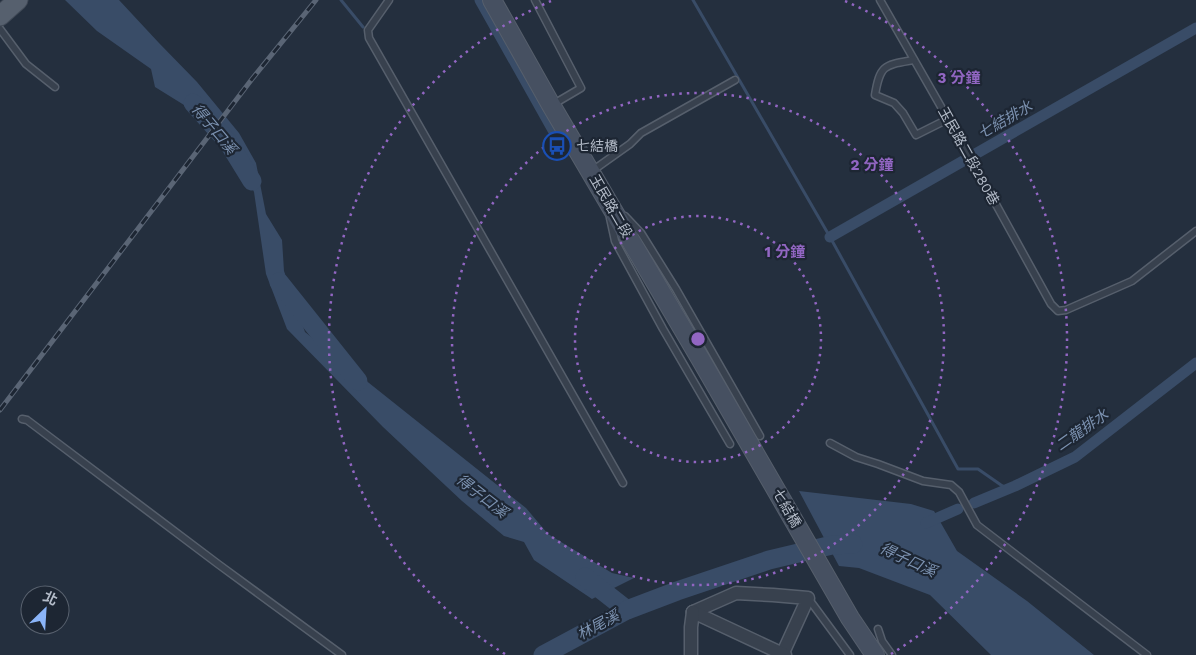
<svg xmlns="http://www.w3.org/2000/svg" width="1196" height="655" viewBox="0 0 1196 655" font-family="'Work Sans','Noto Sans TC',sans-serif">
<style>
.water{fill:#394c67}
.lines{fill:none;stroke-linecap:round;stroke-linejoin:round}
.stream{stroke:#394c67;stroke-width:3}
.canal{stroke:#394c67;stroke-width:11}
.river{stroke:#394c67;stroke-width:19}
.lane-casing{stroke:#565f6c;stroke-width:9}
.street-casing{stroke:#565f6c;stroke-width:15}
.secondary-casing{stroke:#565f6c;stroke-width:20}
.primary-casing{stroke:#414a57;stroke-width:21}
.lane{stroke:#38414e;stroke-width:6}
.street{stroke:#38414e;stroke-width:12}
.secondary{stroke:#465061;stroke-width:18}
.primary{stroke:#56606e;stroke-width:19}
.rail-casing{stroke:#5a6575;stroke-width:5}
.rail{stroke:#1d2633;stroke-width:3;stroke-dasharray:9;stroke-linecap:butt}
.ring{fill:none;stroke:#9266c3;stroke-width:2.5;stroke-dasharray:2.5 5}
.labels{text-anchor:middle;stroke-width:4.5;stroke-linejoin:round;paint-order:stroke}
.poi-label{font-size:14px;fill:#b4bcc9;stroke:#1d2633;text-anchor:start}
.street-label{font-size:14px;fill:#b4bcc9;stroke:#1d2633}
.water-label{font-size:15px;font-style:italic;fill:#7c92b1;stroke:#1d2633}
.centre{fill:#9266c3;stroke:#1d2633;stroke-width:2.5}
.ring-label{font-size:15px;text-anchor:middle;font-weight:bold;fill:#9266c3;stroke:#1d2633;stroke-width:4.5;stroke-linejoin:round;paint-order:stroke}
</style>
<rect width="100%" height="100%" fill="#242f3e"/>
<!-- water -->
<g class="water">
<polygon points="65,0 119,0 159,43 197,82 239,133 256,163 266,214 282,240 284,271 305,332 526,508 548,534 612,573 634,578 592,599 534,560 524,542 504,536 462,501 383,427 287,329 266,274 254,192 226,131 155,87 151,69 97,31"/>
<polygon points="799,491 911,504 934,511 957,551 1027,601 1094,655 991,655 930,595 859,568 839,566"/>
</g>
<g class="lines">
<!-- stream -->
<g class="stream">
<polyline points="341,0 363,27"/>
<polyline points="693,0 830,237 958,469 978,469 1001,485 1009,489"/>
</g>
<!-- canal -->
<g class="canal">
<polyline points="480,0 553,130"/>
<polyline points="830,237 1196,28"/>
<polyline points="974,503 1015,486 1075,457 1196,363"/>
<polyline points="926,523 958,509"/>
</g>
<!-- river -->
<g class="river">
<polyline points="193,103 228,142 252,181"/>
<polyline points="279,282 358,381"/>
<polyline points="585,577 627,610"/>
<polyline points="543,655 627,610 677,591 769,560 832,545 853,544"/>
</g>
<defs>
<g id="lane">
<polyline points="389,0 368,30 369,38 623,483"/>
<polyline points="535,0 581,88 552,105"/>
<polyline points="880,0 972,161 1051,304 1058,311 1066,310 1132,281 1196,231"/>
<polyline points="0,29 26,64 55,87"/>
<path d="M914,60C885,65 880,64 875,95L894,103L903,113L916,135L948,119"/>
<polyline points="592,171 630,144 641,133 735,80"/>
<polyline points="625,216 641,233 676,289 760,436"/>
<polyline points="610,218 615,241 663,329 730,444"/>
<polyline points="22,419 27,420 218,564 342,655"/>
<polyline points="830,443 856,457 878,464 923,481 951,485 959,492 977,525 1147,655"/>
<polyline points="808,598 850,655"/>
<polyline points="878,629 882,641 892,655"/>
</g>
<g id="street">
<polyline points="693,612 736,593 773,595 808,598 782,655"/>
<polyline points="693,612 785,655"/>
<polyline points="691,655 691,627 693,612"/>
</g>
<polyline id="secondary" points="492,0 551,105 701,360 850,618 875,655"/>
<polyline id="primary" points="0,16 18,0"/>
</defs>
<!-- lane casing -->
<use href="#lane" class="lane-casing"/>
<!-- street casing -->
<use href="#street" class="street-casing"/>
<!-- secondary casing -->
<use href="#secondary" class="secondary-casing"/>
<!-- primary casing -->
<use href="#primary" class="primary-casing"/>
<!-- lane -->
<use href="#lane" class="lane"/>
<!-- street -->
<use href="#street" class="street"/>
<!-- secondary -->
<use href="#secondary" class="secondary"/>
<!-- primary -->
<use href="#primary" class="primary"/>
<defs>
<polyline id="rail" points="0,410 252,79 316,0"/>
</defs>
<!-- rail casing -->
<use href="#rail" class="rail-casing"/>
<!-- rail -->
<use href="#rail" class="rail"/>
</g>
<!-- distance rings -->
<g class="ring">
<circle cx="698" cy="339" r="123"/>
<circle cx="698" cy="339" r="246"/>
<path d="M505 654A369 369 0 0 1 551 1M845 1A369 369 0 0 1 891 654"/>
</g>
<!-- icons -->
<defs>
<symbol id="bus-ring" viewBox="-11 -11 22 22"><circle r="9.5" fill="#1d2633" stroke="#1a4fb4" stroke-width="1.5"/><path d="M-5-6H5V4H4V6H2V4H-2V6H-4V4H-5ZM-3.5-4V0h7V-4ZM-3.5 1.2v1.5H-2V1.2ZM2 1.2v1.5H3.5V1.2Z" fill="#1a4fb4"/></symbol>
</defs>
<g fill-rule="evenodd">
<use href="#bus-ring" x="541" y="130" width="32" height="32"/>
</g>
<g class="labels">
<!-- poi labels -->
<g class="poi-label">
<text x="576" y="151">七結橋</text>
</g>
<!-- street labels -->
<g class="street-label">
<text transform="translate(969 156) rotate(61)" y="5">玉民路二段280巷</text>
<text transform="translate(611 206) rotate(60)" y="5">玉民路二段</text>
<text transform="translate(787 508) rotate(60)" y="5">七結橋</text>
</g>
<!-- water labels -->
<g class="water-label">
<text transform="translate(1005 120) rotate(-30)" y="5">七結排水</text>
<text transform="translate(214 129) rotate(50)" y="5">得子口溪</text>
<text transform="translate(1082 430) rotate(-35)" y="5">二龍排水</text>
<text transform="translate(482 496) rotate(38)" y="5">得子口溪</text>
<text transform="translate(908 560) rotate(25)" y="5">得子口溪</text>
<text transform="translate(598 625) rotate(-28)" y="5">林尾溪</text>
</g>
</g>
<circle cx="698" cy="339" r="8" class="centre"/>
<g class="ring-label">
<text x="959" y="83">3 分鐘</text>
<text x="872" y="170">2 分鐘</text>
<text x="785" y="257">1 分鐘</text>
</g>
<!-- north arrow -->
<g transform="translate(45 610) rotate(25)"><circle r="24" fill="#1d2633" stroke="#59626f"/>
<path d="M0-4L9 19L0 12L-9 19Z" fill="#8ab4f8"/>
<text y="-8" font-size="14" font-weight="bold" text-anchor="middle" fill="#b4bcc9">北</text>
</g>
</svg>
